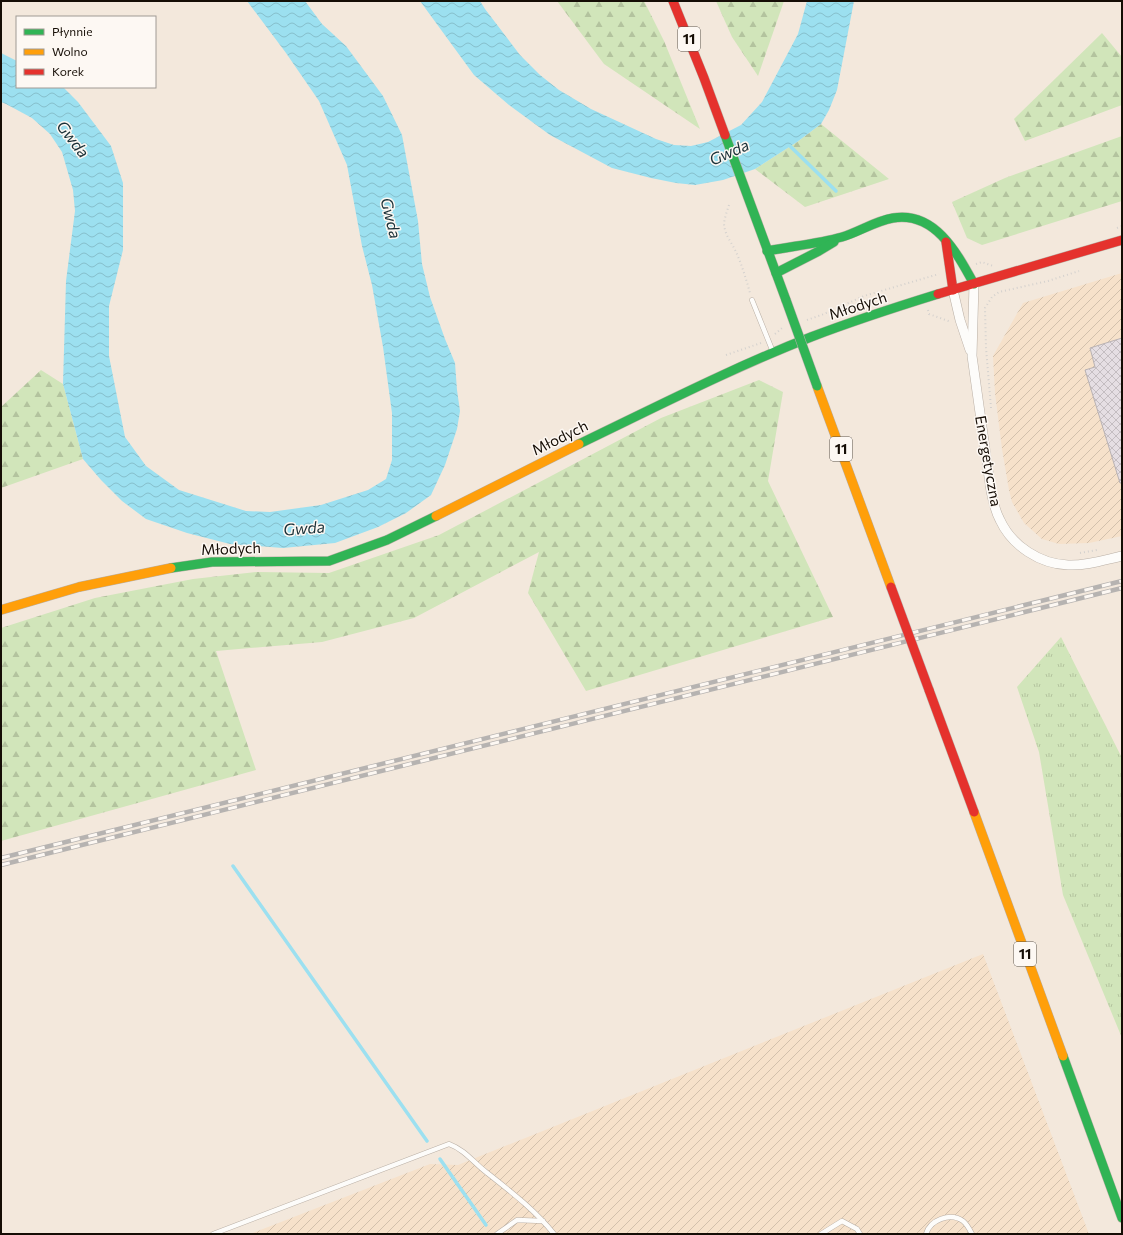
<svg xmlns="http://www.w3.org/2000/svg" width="1123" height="1235" viewBox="0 0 1123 1235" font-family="Commissioner,sans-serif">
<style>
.industrial{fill:url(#industrial-furrows)}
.grass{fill:url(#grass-tufts)}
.forest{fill:url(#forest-firs)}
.water{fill:url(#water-waves)}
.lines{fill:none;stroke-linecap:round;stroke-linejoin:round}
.stream{stroke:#9ce0f0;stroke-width:3.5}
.building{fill:url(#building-cross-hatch);stroke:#b9b2b3}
.lane-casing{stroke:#b9afa5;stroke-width:5.5}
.street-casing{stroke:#b9afa5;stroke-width:10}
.fast-casing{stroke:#b9afa5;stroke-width:10}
.slow-casing{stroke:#b9afa5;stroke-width:10}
.jam-casing{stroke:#b9afa5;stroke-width:10}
.path{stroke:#d4d1ce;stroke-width:2;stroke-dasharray:1 3;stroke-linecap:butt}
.lane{stroke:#fdfcfa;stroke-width:4.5}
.street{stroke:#fdfcfa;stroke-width:9}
.fast{stroke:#30b455;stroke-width:9}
.slow{stroke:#ff9f0a;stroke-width:9}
.jam{stroke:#e5322d;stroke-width:9}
.rail-casing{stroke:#b6b3b1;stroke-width:4.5}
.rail{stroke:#fdf8f3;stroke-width:3;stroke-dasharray:9;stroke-linecap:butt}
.fast-bridge-casing{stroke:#baadae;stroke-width:10;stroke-linecap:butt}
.jam-bridge-casing{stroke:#baadae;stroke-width:10;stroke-linecap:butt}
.fast-bridge{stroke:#30b455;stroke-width:9}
.jam-bridge{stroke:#e5322d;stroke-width:9}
.labels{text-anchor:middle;stroke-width:3;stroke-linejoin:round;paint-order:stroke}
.shield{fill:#fdf8f3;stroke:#5b544c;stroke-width:1}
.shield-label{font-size:14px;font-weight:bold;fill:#150d05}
.street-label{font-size:15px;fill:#150d05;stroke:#fdf8f3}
.water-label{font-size:16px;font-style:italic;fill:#193037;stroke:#fdf8f3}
</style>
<defs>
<pattern id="industrial-furrows" width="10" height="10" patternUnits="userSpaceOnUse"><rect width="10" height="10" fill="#f6e1ca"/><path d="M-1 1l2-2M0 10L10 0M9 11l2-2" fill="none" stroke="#d2c0ac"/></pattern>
<pattern id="grass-tufts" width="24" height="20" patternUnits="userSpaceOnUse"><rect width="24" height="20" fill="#d1e5ba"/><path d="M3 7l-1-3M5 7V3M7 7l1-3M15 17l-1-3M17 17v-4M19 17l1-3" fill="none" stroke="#b3c39e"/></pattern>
<pattern id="forest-firs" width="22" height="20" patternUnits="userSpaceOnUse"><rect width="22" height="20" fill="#d1e5ba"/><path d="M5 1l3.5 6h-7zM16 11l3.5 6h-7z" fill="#b3c39e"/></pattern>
<pattern id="water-waves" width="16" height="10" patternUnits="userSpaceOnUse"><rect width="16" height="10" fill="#9ce0f0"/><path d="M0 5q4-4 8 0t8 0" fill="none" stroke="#86bfcc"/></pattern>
<pattern id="building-cross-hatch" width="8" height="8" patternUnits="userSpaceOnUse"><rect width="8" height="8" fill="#e5dee3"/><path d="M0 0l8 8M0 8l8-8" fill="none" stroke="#c4bdc1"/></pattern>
</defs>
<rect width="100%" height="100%" fill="#f3e8dc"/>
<!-- industrial -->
<g class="industrial">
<polygon points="1122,273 1122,536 1089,543 1059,544 1042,539 1024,523 1012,502 1009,490 1002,449 995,393 993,356 1023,303"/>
<polygon points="983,954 1089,1234 250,1234 430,1164 458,1165"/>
</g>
<!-- grass -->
<polygon class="grass" points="1061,637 1122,758 1122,1038 1063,895 1039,752 1017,687"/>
<!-- forest -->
<g class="forest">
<polygon points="557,1 644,1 664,41 700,129 604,64"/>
<polygon points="716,1 784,1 758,76 732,37"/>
<polygon points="1102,33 1122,57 1122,105 1025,141 1014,119"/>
<polygon points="821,124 889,179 805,207 755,169 797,142"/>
<polygon points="1122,136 1122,201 982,245 967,238 952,202 1005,178"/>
<polygon points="41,370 63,384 83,459 1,488 1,407"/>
<polygon points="759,380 783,392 768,481 833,617 586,691 528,593 539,552 414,618 322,642 216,651 256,770 1,841 1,628 95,598 193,579 256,572 329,573 439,535 661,418"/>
</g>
<!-- water -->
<g class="water">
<polygon points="247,1 305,1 322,24 346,46 383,96 402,135 418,221 422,264 430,297 445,339 455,363 457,390 460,411 457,429 445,465 431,495 406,513 378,527 335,543 283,548 230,544 187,533 146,519 122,501 101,480 83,459 63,384 66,281 75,211 73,190 62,152 50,134 32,118 6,104 1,102 1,53 17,61 17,87 63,87 78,102 111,146 123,183 123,250 109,306 109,356 125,437 146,466 179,490 246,511 270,512 321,505 368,490 386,479 392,460 392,413 383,347 372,285 362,246 347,165 319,101 286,53"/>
<polygon points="420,1 480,1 485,9 520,55 540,75 559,90 591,109 656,139 674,145 691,146 708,142 741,125 762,102 798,34 807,1 854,1 837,90 829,110 821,124 797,142 755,169 723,180 695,185 676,183 651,178 612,168 550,135 509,105 474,75"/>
</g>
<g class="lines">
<!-- stream -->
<g class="stream">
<polyline points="790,146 836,191"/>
<polyline points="233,866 427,1141"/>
<polyline points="440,1159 486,1225"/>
</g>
</g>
<!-- building -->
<polygon class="building" points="1122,338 1122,483 1120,483 1085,370 1095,367 1090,348"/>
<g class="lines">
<defs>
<g id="lane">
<polyline points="752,300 773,352"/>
<path d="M213,1234L449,1144C465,1150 473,1162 486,1172C510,1191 535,1210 554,1234"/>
<polyline points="497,1234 517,1220 543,1221"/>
<polyline points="821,1234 842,1221 857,1229 860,1234"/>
<path d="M926,1234C930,1220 950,1212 963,1221C967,1224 970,1230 972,1234"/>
</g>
<g id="street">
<path d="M974,284L972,356L991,491C993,501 995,511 1000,520C1012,546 1040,564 1068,565C1086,566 1104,560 1122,556"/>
<polyline points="953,290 960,320 970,350"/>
</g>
<g id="fast">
<polyline points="725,135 786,300"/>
<path d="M767,251C792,246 817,244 842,237C859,232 875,221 893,218C935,211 957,253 974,284"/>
<polyline points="776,273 819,251 834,242"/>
<path d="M579,444C656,407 732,368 811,337C853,321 896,307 938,294"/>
<polyline points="171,568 212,562 329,561 387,540 436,516"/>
<polyline points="1063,1056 1122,1218"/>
</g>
<g id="slow">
<polyline points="817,386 891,587"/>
<polyline points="436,516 579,444"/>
<polyline points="1,610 79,587 171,568"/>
<polyline points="974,812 1063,1056"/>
</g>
<g id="jam">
<polyline points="673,1 704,78 725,135"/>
<polyline points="946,242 953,290"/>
<polyline points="938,294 1122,240"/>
<polyline points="929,690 974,812"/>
</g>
</defs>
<!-- lane casing -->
<use href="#lane" class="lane-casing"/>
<!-- street casing -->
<use href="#street" class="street-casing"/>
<!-- fast casing -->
<use href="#fast" class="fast-casing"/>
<!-- slow casing -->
<use href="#slow" class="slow-casing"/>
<!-- jam casing -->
<use href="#jam" class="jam-casing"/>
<!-- path -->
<g class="path">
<path d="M729,205C727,211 725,217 724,223C724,234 732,243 736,252C742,265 746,279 750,293"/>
<polyline points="1117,228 1122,226"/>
<polyline points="976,264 982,262 993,266"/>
<polyline points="842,306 844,308 867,300 884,298"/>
<polyline points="928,310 929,314 951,322"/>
<polyline points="807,320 824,314 864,296 939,274"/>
<polyline points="775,334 782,328"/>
<polyline points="726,355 761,343"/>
<polyline points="991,408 986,348 985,308 992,297 999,292 1048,281 1079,271"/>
<polyline points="1080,553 1097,550"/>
</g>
<!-- lane -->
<use href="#lane" class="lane"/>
<!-- street -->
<use href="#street" class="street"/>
<!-- fast -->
<use href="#fast" class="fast"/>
<!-- slow -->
<use href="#slow" class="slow"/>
<!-- jam -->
<use href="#jam" class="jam"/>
<defs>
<g id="rail">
<polyline points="1,858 1122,581"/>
<polyline points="1,865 1122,588"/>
</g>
</defs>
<!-- rail casing -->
<use href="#rail" class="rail-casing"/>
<!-- rail -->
<use href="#rail" class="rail"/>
<defs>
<polyline id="fast-bridge" points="786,300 817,386"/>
<polyline id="jam-bridge" points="891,587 929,690"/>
</defs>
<!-- fast-bridge casing -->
<use href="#fast-bridge" class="fast-bridge-casing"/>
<!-- jam-bridge casing -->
<use href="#jam-bridge" class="jam-bridge-casing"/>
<!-- fast-bridge -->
<use href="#fast-bridge" class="fast-bridge"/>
<!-- jam-bridge -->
<use href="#jam-bridge" class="jam-bridge"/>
</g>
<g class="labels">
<!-- shield labels -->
<g class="shield">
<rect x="678" y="27" width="22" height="24" rx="3"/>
<rect x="830" y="437" width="22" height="24" rx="3"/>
<rect x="1014" y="942" width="22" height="24" rx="3"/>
</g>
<g class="shield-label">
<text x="689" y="44">11</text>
<text x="841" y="454">11</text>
<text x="1025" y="959">11</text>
</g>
<!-- street labels -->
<g class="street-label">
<text transform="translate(858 306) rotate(-18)" y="5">Młodych</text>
<text transform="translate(560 438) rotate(-26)" y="5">Młodych</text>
<text transform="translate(988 461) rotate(80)" y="5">Energetyczna</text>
<text transform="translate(231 549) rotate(-2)" y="5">Młodych</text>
</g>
<!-- water labels -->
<g class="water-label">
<text transform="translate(73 139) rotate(52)" y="6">Gwda</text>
<text transform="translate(729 152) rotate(-24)" y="6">Gwda</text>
<text transform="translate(391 218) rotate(76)" y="6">Gwda</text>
<text transform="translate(304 528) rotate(-5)" y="6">Gwda</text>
</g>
</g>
<!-- border -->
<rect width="1123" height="1235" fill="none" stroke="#150d05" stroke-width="4"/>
<!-- legend -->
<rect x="16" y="16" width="140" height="72" fill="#fdf8f3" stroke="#a09a94"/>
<rect x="24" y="29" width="20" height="6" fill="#30b455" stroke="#a09a94"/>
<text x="52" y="36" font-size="12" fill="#150d05">Płynnie</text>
<rect x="24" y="49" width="20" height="6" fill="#ff9f0a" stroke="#a09a94"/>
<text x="52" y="56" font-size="12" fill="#150d05">Wolno</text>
<rect x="24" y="69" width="20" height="6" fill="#e5322d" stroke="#a09a94"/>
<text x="52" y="76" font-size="12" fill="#150d05">Korek</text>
</svg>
